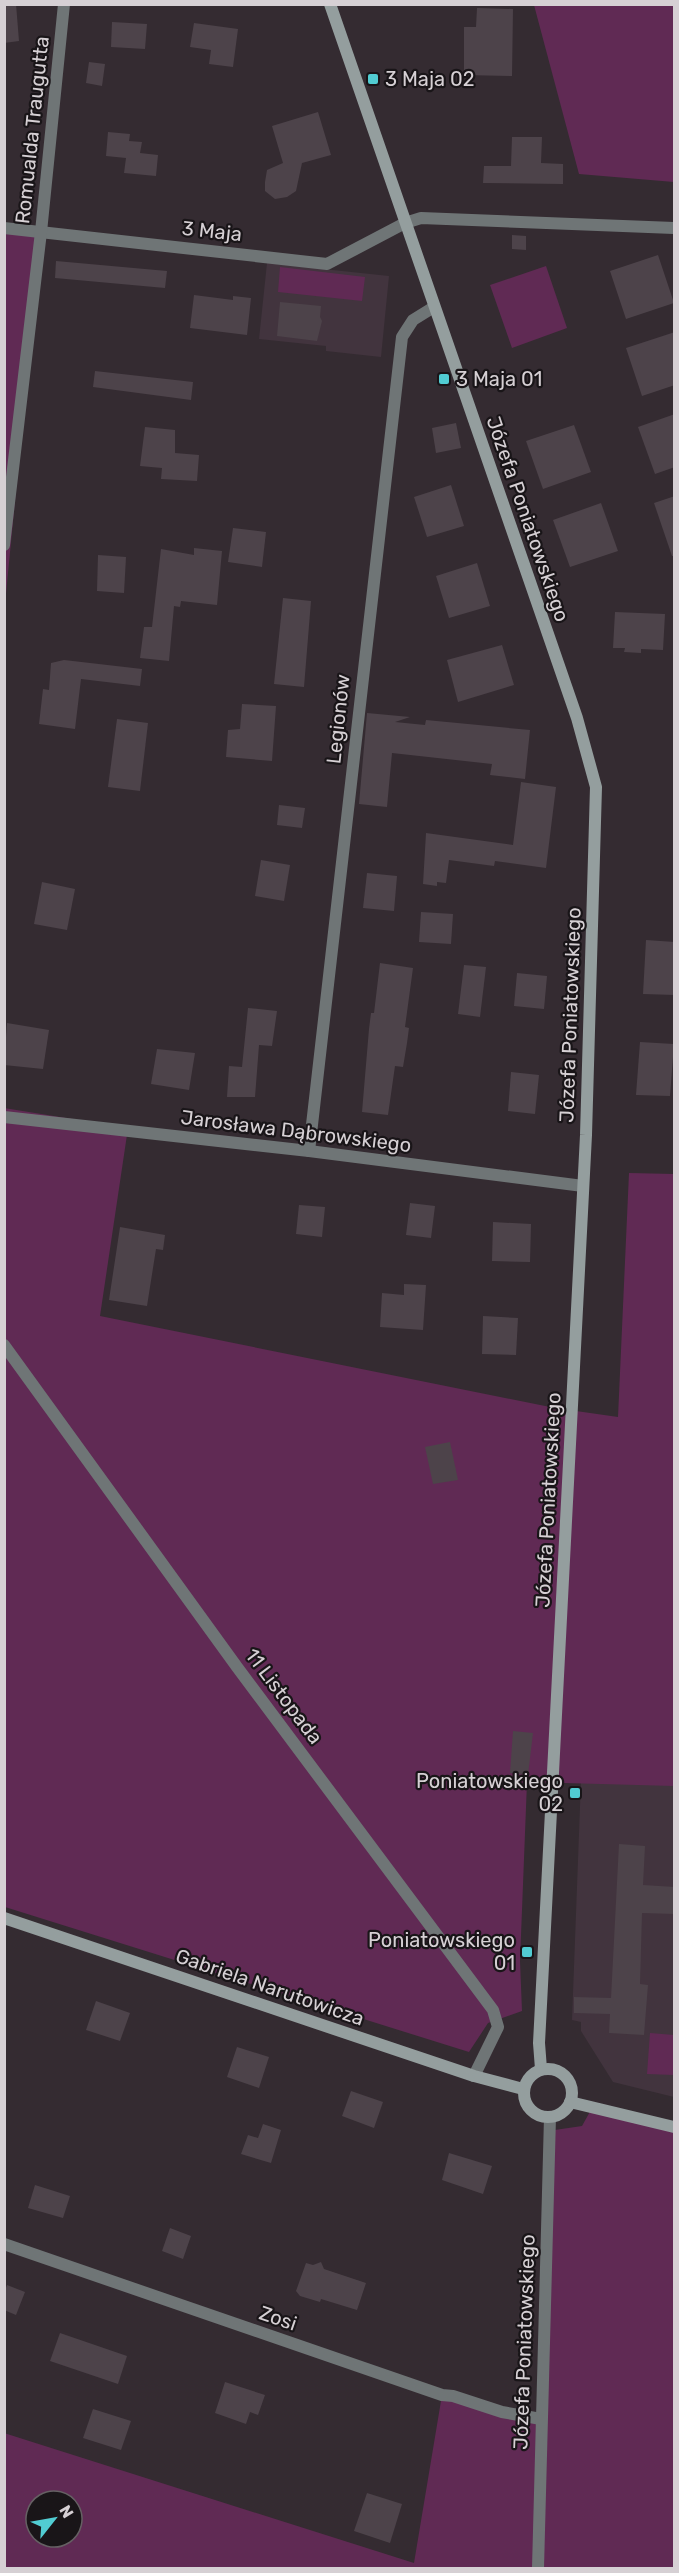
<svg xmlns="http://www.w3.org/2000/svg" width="679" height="2573" viewBox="0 0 679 2573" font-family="Rubik,sans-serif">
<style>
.built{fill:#42343e}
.green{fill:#602a54;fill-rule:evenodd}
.building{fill:#4d434a}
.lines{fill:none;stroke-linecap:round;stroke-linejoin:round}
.street{stroke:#6f7576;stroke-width:12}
.secondary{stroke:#949e9e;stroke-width:12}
.poi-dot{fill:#51ccd2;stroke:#191518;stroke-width:2}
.labels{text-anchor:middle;stroke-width:4.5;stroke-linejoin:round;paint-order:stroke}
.poi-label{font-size:20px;fill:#d6d0d4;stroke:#191518;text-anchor:start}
.street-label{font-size:20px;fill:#d6d0d4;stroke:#191518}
</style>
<rect width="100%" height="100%" fill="#342b31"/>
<!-- built -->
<g class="built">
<polygon points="267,263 389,276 381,357 326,351 326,346 259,339"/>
<polygon points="581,1780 674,1784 674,2097 613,2082 581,2031 581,2022 572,2020"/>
</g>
<!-- green -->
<g class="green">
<polygon points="534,5 674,5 674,182 579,174"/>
<polygon points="5,228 41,232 5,604"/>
<polygon points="546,266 567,328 512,348 490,285"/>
<polygon points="280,267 365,277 362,301 278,292"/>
<polygon points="4,1108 128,1128 100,1316 555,1408 618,1417 629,1173 674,1174 674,1786 527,1782 520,1961 522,2011 488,2023 469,2052 5,1907"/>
<polygon points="650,2033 674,2035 674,2075 647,2074"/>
<path d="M592,2108L674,2127V2568H5L4,2433L414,2563L442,2395L541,2419L548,2131L582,2126ZM36,2501H72V2537H36Z"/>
</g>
<!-- building -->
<g class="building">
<polygon points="4,4 16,4 19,41 4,43"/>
<polygon points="477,8 513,9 512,76 464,75 464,27 476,27"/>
<polygon points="112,22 147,24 145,49 111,47"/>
<polygon points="194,23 238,29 233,67 209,64 211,50 190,47"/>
<polygon points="89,62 105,64 102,86 86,83"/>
<polygon points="318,112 331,155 302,163 296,191 287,197 275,199 265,191 265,182 267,170 283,163 272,126"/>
<polygon points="108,132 130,134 129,141 142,142 140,153 158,155 156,176 124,173 126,158 106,156"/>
<polygon points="512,137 542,137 541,163 563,164 563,184 483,183 484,166 511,166"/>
<polygon points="512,235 526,236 526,250 512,249"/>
<polygon points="658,255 674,303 626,319 610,271"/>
<polygon points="56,261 167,271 165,288 55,278"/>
<polygon points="194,295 233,300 233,296 251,298 247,335 190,328"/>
<polygon points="280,302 321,306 320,317 322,321 317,341 277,336"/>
<polygon points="675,332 675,385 642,396 626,348"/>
<polygon points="95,371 193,382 191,400 93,387"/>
<polygon points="675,414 675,467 655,474 638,427"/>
<polygon points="456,423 461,448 436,453 432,428"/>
<polygon points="574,425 591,472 543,489 526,441"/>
<polygon points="145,427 175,430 175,453 199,455 197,481 161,479 162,468 140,466"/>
<polygon points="451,485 464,526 427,537 414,497"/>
<polygon points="675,496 675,556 672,556 654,503"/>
<polygon points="601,503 618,551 570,567 553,520"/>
<polygon points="233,528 266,532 262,567 228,562"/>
<polygon points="194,548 222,551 217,605 181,601 180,607 174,606 169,661 140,658 144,627 152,627 161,549 194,555"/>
<polygon points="98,555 126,557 124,593 97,591"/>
<polygon points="477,563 490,606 449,618 436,576"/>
<polygon points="283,598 311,601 304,687 274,684"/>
<polygon points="615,612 665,614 663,650 641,649 641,653 624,652 625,648 613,648"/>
<polygon points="502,645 514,685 458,702 447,660"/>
<polygon points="64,660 142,669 140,686 81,679 75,729 39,724 43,689 49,690 51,663"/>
<polygon points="242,704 276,706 272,761 226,757 228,730 240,729"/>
<polygon points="367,713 410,717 395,722 425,725 426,720 530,730 525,779 490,775 492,764 392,753 387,807 359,804"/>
<polygon points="117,719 148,723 140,791 108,787"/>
<polygon points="521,782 556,787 546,868 495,861 494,866 449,860 446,883 437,882 437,886 423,884 426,833 513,845"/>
<polygon points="279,805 305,808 302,828 277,825"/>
<polygon points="261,860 290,865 284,901 255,896"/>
<polygon points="367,873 397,876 394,911 363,908"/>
<polygon points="42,882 75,889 67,930 34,924"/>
<polygon points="421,912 453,914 451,944 419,942"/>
<polygon points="646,940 675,942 675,995 643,994"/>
<polygon points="380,963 413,968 405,1027 409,1028 407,1043 403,1067 395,1066 388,1115 362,1112 369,1029 371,1013 374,1013"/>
<polygon points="464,965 486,967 480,1017 458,1014"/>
<polygon points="517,973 547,976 544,1009 514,1006"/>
<polygon points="248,1008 277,1011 272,1046 259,1045 255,1097 227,1097 229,1066 242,1067"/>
<polygon points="7,1023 49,1030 43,1069 4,1065"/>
<polygon points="640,1042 674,1044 670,1096 636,1095"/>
<polygon points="157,1049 195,1053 189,1090 151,1084"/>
<polygon points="511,1072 539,1075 535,1114 508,1111"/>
<polygon points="410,1203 435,1206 431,1238 406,1235"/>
<polygon points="299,1205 325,1207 322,1237 296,1234"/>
<polygon points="493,1222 531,1224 530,1262 492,1261"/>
<polygon points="120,1227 165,1235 163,1250 156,1249 147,1306 109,1300"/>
<polygon points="404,1284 426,1285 423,1330 380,1327 382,1293 404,1295"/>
<polygon points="483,1316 518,1318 516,1355 482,1354"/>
<polygon points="450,1442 458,1480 433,1484 425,1447"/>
<polygon points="513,1731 533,1733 528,1775 510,1773"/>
<polygon points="619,1844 645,1846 643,1885 675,1887 675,1914 642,1913 640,1984 648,1985 644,2035 609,2033 610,2014 574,2013 574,1997 611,1998"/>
<polygon points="96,2001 130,2013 120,2041 86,2030"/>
<polygon points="237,2047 269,2057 259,2088 227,2077"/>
<polygon points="351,2091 383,2102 374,2128 342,2116"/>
<polygon points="263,2124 281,2130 271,2163 241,2154 248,2135 258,2138"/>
<polygon points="449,2153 492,2166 483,2194 442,2180"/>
<polygon points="35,2185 70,2196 63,2218 28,2208"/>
<polygon points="170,2228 191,2236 183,2259 162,2251"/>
<polygon points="321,2262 324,2269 366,2283 357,2310 321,2299 320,2302 300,2296 296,2291 306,2263 313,2265"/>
<polygon points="7,2285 25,2292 16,2315 4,2310 4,2293"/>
<polygon points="60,2333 127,2356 118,2384 50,2361"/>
<polygon points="225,2382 265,2395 258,2415 250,2412 246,2424 215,2413"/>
<polygon points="93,2409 131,2421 121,2450 83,2438"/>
<polygon points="367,2493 402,2504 390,2543 354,2531"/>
</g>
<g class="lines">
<!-- street -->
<g class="street">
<polyline points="4,228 327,264 405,223 421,218 674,228"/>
<polyline points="4,545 41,232 64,4"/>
<polyline points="4,1117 309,1151 583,1186"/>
<polyline points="309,1151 402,337 413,320 434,307"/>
<polyline points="4,1345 237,1667 493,2010 498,2027 474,2076"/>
<polyline points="4,2244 442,2395 453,2396 502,2412 541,2419"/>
<polyline points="538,2568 550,2117"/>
</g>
<!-- secondary -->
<g class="secondary">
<polyline points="330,4 538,605 577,718 596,787 586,1135 539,2043 541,2069"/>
<polyline points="4,1918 474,2076 523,2089"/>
<circle cx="548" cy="2093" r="24"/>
<polyline points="570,2102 674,2127"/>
</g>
</g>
<!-- markers -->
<g class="poi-dot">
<rect x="367" y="73" width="12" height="12" rx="3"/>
<rect x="438" y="373" width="12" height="12" rx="3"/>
<rect x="569" y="1787" width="12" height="12" rx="3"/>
<rect x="521" y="1946" width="12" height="12" rx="3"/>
</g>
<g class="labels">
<!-- poi labels -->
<g class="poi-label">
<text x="385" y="86">3 Maja 02</text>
<text x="456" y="386">3 Maja 01</text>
<text x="563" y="1788" text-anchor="end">Poniatowskiego<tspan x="563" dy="23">02</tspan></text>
<text x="515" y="1947" text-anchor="end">Poniatowskiego<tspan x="515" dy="23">01</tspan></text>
</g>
<!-- street labels -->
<g class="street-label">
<text transform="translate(32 130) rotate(-84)" y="7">Romualda Traugutta</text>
<text transform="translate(212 231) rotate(6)" y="7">3 Maja</text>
<text transform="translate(528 519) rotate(71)" y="7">Józefa Poniatowskiego</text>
<text transform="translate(338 719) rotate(-84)" y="7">Legionów</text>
<text transform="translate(570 1015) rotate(-88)" y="7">Józefa Poniatowskiego</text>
<text transform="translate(296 1131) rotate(7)" y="7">Jarosława Dąbrowskiego</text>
<text transform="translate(548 1500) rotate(-87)" y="7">Józefa Poniatowskiego</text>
<text transform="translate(284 1696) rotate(53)" y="7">11 Listopada</text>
<text transform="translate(270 1987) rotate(19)" y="7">Gabriela Narutowicza</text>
<text transform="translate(278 2318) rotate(19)" y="7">Zosi</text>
<text transform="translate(524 2342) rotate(-88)" y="7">Józefa Poniatowskiego</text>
</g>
</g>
<!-- border -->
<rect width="679" height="2573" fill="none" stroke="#d6d0d4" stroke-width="12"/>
<!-- north arrow -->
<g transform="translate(54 2519) rotate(59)"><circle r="28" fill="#191518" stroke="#656063" stroke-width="1.5"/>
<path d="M0-4.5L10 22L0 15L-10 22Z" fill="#51ccd2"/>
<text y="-9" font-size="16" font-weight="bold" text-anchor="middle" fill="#d6d0d4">N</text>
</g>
</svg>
